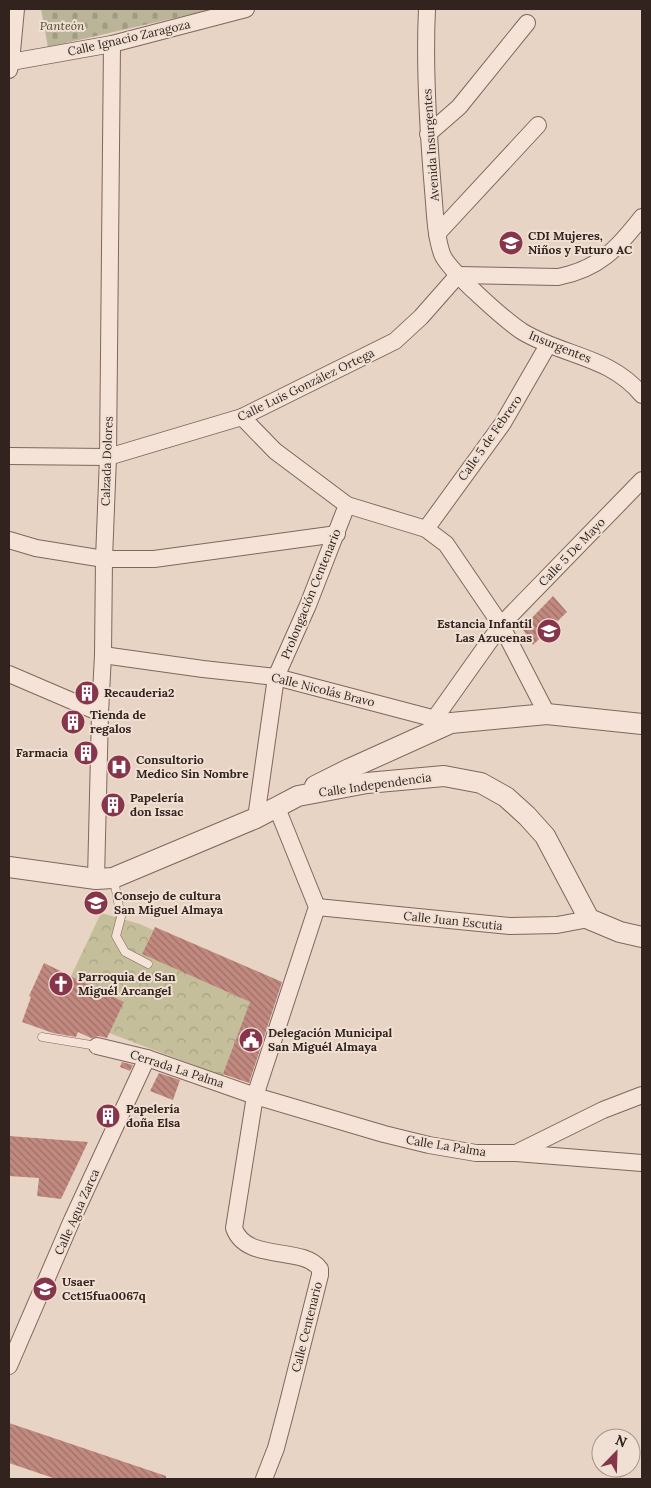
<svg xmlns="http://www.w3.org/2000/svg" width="651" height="1488" viewBox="0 0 651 1488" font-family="Lora,serif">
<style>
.cemetery{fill:url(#cemetery-stones)}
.park{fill:url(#park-crowns)}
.building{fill:url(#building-back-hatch)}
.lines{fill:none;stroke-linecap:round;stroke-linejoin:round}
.service-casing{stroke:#80665d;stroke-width:9}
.minor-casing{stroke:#80665d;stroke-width:18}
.tertiary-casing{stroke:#80665d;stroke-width:22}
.service{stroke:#f4e3d6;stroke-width:8}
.minor{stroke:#f4e3d6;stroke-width:16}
.tertiary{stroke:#f4e3d6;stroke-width:20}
.labels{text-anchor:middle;stroke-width:4;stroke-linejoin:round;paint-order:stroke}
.park-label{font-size:12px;font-style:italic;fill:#4c4b28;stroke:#f0e0d3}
.street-label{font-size:12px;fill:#32231f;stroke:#f0e0d3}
.poi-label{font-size:12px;font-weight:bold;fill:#32231f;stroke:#f0e0d3;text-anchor:start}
</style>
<defs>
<pattern id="cemetery-stones" width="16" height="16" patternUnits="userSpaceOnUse" patternTransform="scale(1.25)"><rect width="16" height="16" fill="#bab598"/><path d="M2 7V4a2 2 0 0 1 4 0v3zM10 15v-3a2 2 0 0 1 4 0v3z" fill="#a09b83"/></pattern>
<pattern id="park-crowns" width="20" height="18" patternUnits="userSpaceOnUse" patternTransform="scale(1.25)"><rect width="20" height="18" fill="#c4be9a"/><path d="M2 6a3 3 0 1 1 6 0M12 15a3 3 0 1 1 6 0" fill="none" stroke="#a9a384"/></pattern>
<pattern id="building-back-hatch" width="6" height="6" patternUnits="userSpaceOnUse" patternTransform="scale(1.25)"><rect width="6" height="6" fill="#c1897f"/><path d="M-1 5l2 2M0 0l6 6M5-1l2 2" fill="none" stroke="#9d7067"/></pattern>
</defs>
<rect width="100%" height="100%" fill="#e8d4c4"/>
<!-- cemetery -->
<polygon class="cemetery" points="41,9 214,9 48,47"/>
<!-- park -->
<polygon class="park" points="101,913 140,924 153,930 142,954 250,1002 223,1076 109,1033 124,1002 71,976"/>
<!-- building -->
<g class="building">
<polygon points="553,596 567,612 533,645 522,628"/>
<polygon points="155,927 282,982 249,1083 223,1074 250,1002 142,954"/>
<polygon points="44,963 124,1002 107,1038 99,1036 91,1038 78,1032 76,1037 53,1033 22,1022 31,997 29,996"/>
<polygon points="122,1062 133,1065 130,1071 120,1067"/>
<polygon points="159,1073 180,1080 173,1100 150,1091"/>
<polygon points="9,1136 88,1142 61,1199 37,1196 39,1178 9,1176"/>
<polygon points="9,1423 166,1476 166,1479 56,1479 9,1463"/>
</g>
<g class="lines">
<defs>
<g id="service">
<polyline points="114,880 121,917 116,936 125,952 148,964"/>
<polyline points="42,1037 97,1046"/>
</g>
<g id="minor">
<path d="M427,9C424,69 428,130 433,190C435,211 435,234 442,254C448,270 507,322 523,332C563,356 610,356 642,395"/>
<polyline points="11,62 112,44 246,9"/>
<polyline points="9,70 11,62 16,9"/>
<polyline points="428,134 459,107 527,23"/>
<polyline points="437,234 538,125"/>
<path d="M458,275L558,277C599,269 617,249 642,217"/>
<polyline points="242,417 275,451 347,505 308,605 276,677 256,818"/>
<polyline points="9,456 108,457 242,417 395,341 421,317 458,275"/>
<polyline points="347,505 426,529 446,544 501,625 547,714"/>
<polyline points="426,529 503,423 548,345"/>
<polyline points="9,540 36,548 104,559 154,559 337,534"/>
<polyline points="103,655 203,669 276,677 451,723"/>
<polyline points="9,674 100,713"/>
<polyline points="435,718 501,625 642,480"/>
<polyline points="96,879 100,713 103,655 104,559 108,457 112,44"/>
<polyline points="317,907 510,926 557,925 589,919"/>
<polyline points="97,1046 147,1058 255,1096 384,1134 429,1145 476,1153 516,1153 642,1163"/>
<polyline points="516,1153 603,1110 642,1095"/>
<polyline points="9,1366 72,1220 147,1058"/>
<path d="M264,1479L276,1448L286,1410L320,1275V1269C303,1245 246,1263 234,1228L255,1096L317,907L277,808"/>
</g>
<g id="tertiary">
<polyline points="315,786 349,769 451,723 547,714 642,724"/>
<polyline points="9,867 96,879 113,878 256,818 298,796 367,783 444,776 481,783 506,797 527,816 545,836 589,919 620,932 642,937"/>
</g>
</defs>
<!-- service casing -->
<use href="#service" class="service-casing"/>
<!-- minor casing -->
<use href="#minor" class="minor-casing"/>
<!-- tertiary casing -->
<use href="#tertiary" class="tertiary-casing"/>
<!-- service -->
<use href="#service" class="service"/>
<!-- minor -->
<use href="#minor" class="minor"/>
<!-- tertiary -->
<use href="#tertiary" class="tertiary"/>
</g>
<!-- icons -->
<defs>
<symbol id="school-disc" viewBox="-11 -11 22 22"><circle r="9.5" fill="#87354b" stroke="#f0e0d3"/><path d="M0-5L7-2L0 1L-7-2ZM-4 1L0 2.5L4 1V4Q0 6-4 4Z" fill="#fff"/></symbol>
<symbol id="building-disc" viewBox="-11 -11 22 22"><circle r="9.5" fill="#87354b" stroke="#f0e0d3"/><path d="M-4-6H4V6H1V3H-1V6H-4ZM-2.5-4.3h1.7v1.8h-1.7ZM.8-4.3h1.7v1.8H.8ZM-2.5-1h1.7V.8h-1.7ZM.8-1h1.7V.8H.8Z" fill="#fff"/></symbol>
<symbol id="hospital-disc" viewBox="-11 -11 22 22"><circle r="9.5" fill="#87354b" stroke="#f0e0d3"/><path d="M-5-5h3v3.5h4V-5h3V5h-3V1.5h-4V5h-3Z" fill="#fff"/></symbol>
<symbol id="university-disc" viewBox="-11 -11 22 22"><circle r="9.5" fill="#87354b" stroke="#f0e0d3"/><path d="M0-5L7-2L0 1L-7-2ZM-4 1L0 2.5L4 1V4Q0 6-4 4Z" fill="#fff"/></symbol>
<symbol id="church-disc" viewBox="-11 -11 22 22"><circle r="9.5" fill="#87354b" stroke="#f0e0d3"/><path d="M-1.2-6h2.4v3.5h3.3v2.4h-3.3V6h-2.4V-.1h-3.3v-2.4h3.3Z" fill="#fff"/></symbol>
<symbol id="civic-disc" viewBox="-11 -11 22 22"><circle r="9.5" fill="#87354b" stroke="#f0e0d3"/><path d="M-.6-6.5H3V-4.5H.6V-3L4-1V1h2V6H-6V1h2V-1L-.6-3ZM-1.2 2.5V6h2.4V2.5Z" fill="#fff"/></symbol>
</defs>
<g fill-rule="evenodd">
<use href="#school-disc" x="497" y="229" width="28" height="28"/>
<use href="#school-disc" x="535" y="617" width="28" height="28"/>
<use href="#building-disc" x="73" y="679" width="28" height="28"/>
<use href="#building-disc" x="59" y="708" width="28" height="28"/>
<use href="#building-disc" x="72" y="739" width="28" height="28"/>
<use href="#hospital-disc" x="105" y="753" width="28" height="28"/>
<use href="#building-disc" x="99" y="791" width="28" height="28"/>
<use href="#university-disc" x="82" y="889" width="28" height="28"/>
<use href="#church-disc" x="47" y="970" width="28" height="28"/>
<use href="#civic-disc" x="237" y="1026" width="28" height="28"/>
<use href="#building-disc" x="94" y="1102" width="28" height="28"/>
<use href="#school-disc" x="31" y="1275" width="28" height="28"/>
</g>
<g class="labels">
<!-- park labels -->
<g class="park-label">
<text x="62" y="30">Panteón</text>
</g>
<!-- street labels -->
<g class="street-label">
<text transform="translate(129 38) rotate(-13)" y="4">Calle Ignacio Zaragoza</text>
<text transform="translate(431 145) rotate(-94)" y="4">Avenida Insurgentes</text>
<text transform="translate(560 347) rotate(22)" y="4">Insurgentes</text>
<text transform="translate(306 385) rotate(-26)" y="4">Calle Luis González Ortega</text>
<text transform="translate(490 438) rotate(-55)" y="4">Calle 5 de Febrero</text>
<text transform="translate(107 461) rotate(-88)" y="4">Calzada Dolores</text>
<text transform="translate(572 552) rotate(-46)" y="4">Calle 5 De Mayo</text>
<text transform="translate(311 594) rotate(-68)" y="4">Prolongación Centenario</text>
<text transform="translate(323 690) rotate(14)" y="4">Calle Nicolás Bravo</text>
<text transform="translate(375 785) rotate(-8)" y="4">Calle Independencia</text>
<text transform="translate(453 921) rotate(6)" y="4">Calle Juan Escutia</text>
<text transform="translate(177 1069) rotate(18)" y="4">Cerrada La Palma</text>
<text transform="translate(446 1146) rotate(9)" y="4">Calle La Palma</text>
<text transform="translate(77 1212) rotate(-66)" y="4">Calle Agua Zarca</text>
<text transform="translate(307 1327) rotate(-76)" y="4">Calle Centenario</text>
</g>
<!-- poi labels -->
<g class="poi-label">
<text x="528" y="240">CDI Mujeres,<tspan x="528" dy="14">Niños y Futuro AC</tspan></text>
<text x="532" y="628" text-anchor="end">Estancia Infantil<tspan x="532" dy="14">Las Azucenas</tspan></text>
<text x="104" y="697">Recauderia2</text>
<text x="90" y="719">Tienda de<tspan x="90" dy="14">regalos</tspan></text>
<text x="68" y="757" text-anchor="end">Farmacia</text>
<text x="136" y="764">Consultorio<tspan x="136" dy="14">Medico Sin Nombre</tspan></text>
<text x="130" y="802">Papelería<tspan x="130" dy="14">don Issac</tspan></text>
<text x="114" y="900">Consejo de cultura<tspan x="114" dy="14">San Miguel Almaya</tspan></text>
<text x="78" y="981">Parroquia de San<tspan x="78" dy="14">Miguél Arcangel</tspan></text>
<text x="268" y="1037">Delegación Municipal<tspan x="268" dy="14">San Miguél Almaya</tspan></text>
<text x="126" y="1113">Papelería<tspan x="126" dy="14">doña Elsa</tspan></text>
<text x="62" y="1286">Usaer<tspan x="62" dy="14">Cct15fua0067q</tspan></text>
</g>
</g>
<!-- border -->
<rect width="651" height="1488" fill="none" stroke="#32231f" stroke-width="20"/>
<!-- north arrow -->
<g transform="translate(616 1453) rotate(23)"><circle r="24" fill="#f0e0d3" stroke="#a4948b"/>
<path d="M0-4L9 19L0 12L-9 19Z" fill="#87354b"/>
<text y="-8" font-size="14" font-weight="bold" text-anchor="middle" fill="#32231f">N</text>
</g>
</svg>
